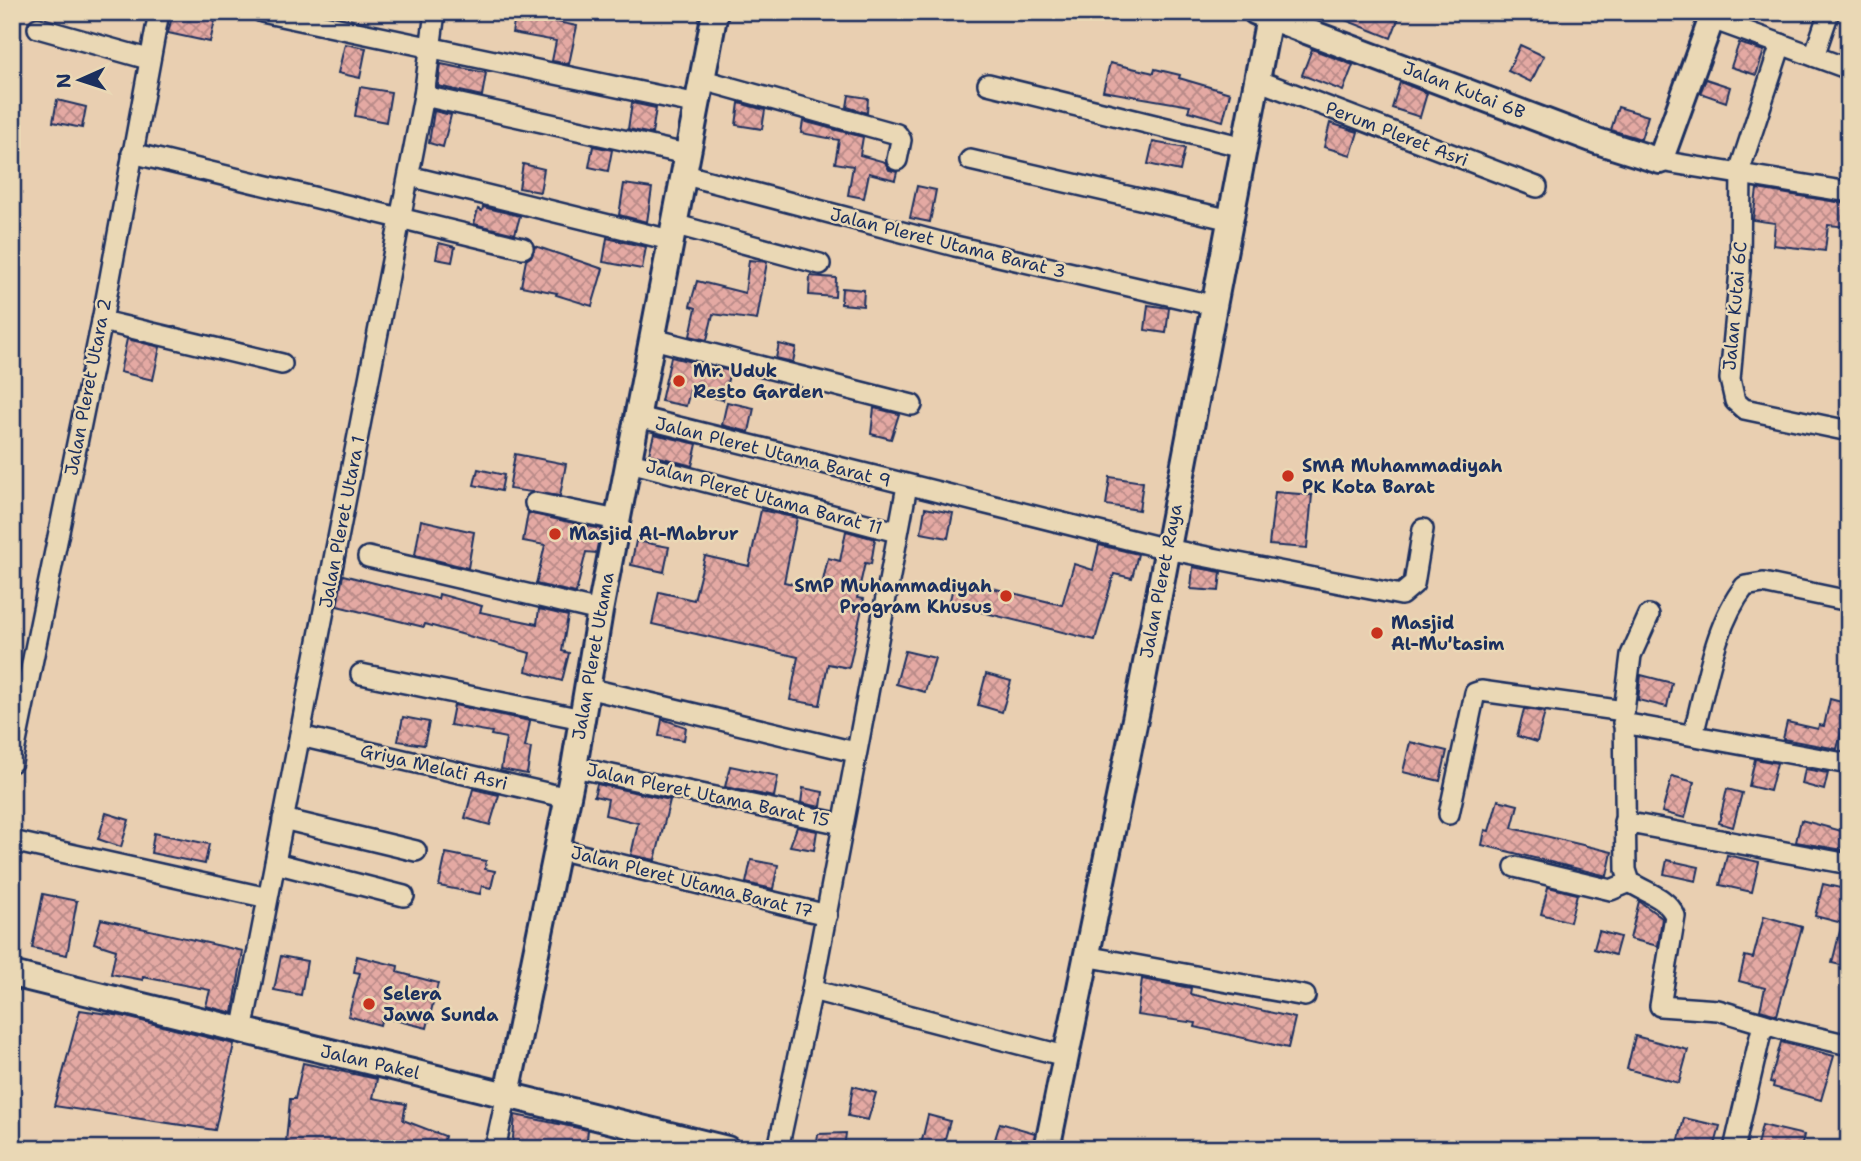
<svg xmlns="http://www.w3.org/2000/svg" width="1861" height="1161" viewBox="0 0 1861 1161" font-family="'Shantell Sans',sans-serif">
<style>
.building{fill:url(#building-cross-hatch);stroke:#1b2f5e;stroke-width:2}
.lines{fill:none;stroke-linecap:round;stroke-linejoin:round}
.minor-casing{stroke:#1b2f5e;stroke-width:24}
.tertiary-casing{stroke:#1b2f5e;stroke-width:30}
.minor{stroke:#ead8b5;stroke-width:19}
.tertiary{stroke:#ead8b5;stroke-width:24}
.poi-dot{fill:#c8321e;stroke:#ead8b5;stroke-width:2.5}
.labels{text-anchor:middle;stroke-width:5;stroke-linejoin:round;paint-order:stroke}
.street-label{font-size:18px;fill:#1b2f5e;stroke:#ead8b5}
.poi-label{font-size:18px;font-weight:bold;fill:#1b2f5e;stroke:#ead8b5;text-anchor:start}
</style>
<defs>
<pattern id="building-cross-hatch" width="8" height="8" patternUnits="userSpaceOnUse" patternTransform="scale(1.75)"><rect width="8" height="8" fill="#e4a9a3"/><path d="M0 0l8 8M0 8l8-8" fill="none" stroke="#b88a88"/></pattern>
</defs>
<rect width="100%" height="100%" fill="#e9cfb1"/>
<filter id="ink" filterUnits="userSpaceOnUse"><feTurbulence type="fractalNoise" baseFrequency=".0143" numOctaves="2"/><feDisplacementMap in="SourceGraphic" scale="14" xChannelSelector="R" yChannelSelector="G"/><feConvolveMatrix kernelMatrix="1 2 1 2 8 2 1 2 1" color-interpolation-filters="sRGB"/></filter>
<g filter="url(#ink)">
<!-- building -->
<g class="building">
<polygon points="173,12 217,12 210,42 168,33"/>
<polygon points="516,12 539,12 538,18 577,26 569,64 552,61 556,41 512,33"/>
<polygon points="1325,12 1401,12 1391,38"/>
<polygon points="1739,43 1764,51 1756,75 1731,67"/>
<polygon points="345,44 366,48 360,78 338,73"/>
<polygon points="1520,45 1544,56 1531,82 1508,71"/>
<polygon points="1312,49 1353,65 1343,91 1302,75"/>
<polygon points="1110,63 1154,73 1155,69 1180,75 1179,78 1230,93 1223,121 1188,111 1190,106 1103,91"/>
<polygon points="441,64 486,73 482,96 438,86"/>
<polygon points="1706,79 1730,87 1726,102 1700,93"/>
<polygon points="1400,82 1427,93 1420,117 1392,108"/>
<polygon points="360,87 391,92 386,122 355,116"/>
<polygon points="849,95 868,98 867,113 847,107"/>
<polygon points="57,100 86,107 82,128 53,122"/>
<polygon points="632,103 656,108 652,134 628,129"/>
<polygon points="739,103 765,110 762,129 736,125"/>
<polygon points="1618,107 1648,116 1641,139 1611,130"/>
<polygon points="434,111 451,115 443,147 429,143"/>
<polygon points="803,121 863,137 860,155 885,162 889,170 897,172 895,180 869,173 864,198 848,195 853,166 835,163 839,140 801,133"/>
<polygon points="1330,123 1358,132 1351,155 1324,147"/>
<polygon points="1153,142 1185,148 1180,171 1148,164"/>
<polygon points="593,146 612,150 608,171 589,167"/>
<polygon points="523,164 544,169 540,192 519,188"/>
<polygon points="624,184 652,188 647,222 619,215"/>
<polygon points="917,186 936,190 930,222 910,218"/>
<polygon points="1757,189 1849,204 1849,227 1828,225 1825,251 1773,245 1775,223 1753,220"/>
<polygon points="483,207 520,216 515,234 474,224 478,209 482,211"/>
<polygon points="607,238 646,247 642,269 603,262"/>
<polygon points="439,243 455,247 452,262 436,259"/>
<polygon points="535,246 603,269 592,306 556,295 557,293 521,286 526,260 532,256"/>
<polygon points="749,260 767,262 757,320 713,314 707,340 690,336 696,308 690,306 697,281 745,293"/>
<polygon points="810,276 836,278 835,297 809,295"/>
<polygon points="842,288 864,290 863,306 841,304"/>
<polygon points="1148,305 1169,308 1166,333 1145,330"/>
<polygon points="127,339 160,347 153,380 120,372"/>
<polygon points="779,344 796,348 793,362 776,358"/>
<polygon points="671,357 730,371 723,400 690,391 686,406 661,401"/>
<polygon points="727,402 754,408 749,432 722,425"/>
<polygon points="874,408 899,414 891,439 871,434"/>
<polygon points="654,434 697,444 692,466 649,454"/>
<polygon points="515,454 566,464 560,496 509,489"/>
<polygon points="478,469 504,475 501,491 474,485"/>
<polygon points="1110,477 1143,482 1139,510 1106,505"/>
<polygon points="1275,492 1312,495 1307,548 1269,545"/>
<polygon points="925,508 953,513 948,538 921,533"/>
<polygon points="761,510 797,518 784,582 821,590 828,558 840,561 846,531 875,539 871,564 865,563 857,598 864,599 849,668 828,664 820,705 790,700 798,657 652,624 659,592 694,600 705,556 749,566"/>
<polygon points="528,513 601,529 596,553 586,552 576,593 536,584 545,545 523,541"/>
<polygon points="421,520 474,532 468,568 415,555"/>
<polygon points="636,541 669,547 664,572 631,565"/>
<polygon points="1099,545 1138,554 1132,578 1114,574 1095,640 949,604 955,579 1062,605 1074,564 1093,570"/>
<polygon points="1193,567 1221,572 1219,591 1191,589"/>
<polygon points="343,575 438,599 439,594 482,606 480,612 537,624 539,609 568,616 562,651 569,653 562,681 526,671 530,653 425,624 424,627 337,606"/>
<polygon points="905,651 935,658 925,692 896,684"/>
<polygon points="986,674 1011,681 1002,712 978,705"/>
<polygon points="1641,675 1672,683 1667,707 1638,700"/>
<polygon points="1830,699 1849,704 1837,749 1783,739 1787,722 1818,729 1819,725 1824,726"/>
<polygon points="454,705 530,721 525,747 531,748 527,774 501,769 506,738 491,735 492,732 450,725"/>
<polygon points="1524,709 1545,712 1537,742 1517,736"/>
<polygon points="403,717 429,722 424,745 398,741"/>
<polygon points="662,719 686,727 684,740 659,736"/>
<polygon points="1410,742 1447,751 1440,781 1403,772"/>
<polygon points="1755,759 1777,763 1770,791 1749,786"/>
<polygon points="730,766 778,776 774,797 725,787"/>
<polygon points="1805,769 1828,773 1824,790 1802,784"/>
<polygon points="1672,776 1694,782 1685,818 1662,812"/>
<polygon points="597,784 670,800 655,860 631,855 638,823 605,815 608,799 594,796"/>
<polygon points="803,788 823,792 821,807 801,803"/>
<polygon points="473,789 499,795 490,825 465,818"/>
<polygon points="1727,789 1742,793 1733,827 1719,823"/>
<polygon points="1498,800 1518,805 1512,828 1612,852 1607,876 1482,845 1485,830 1489,831"/>
<polygon points="106,813 129,820 121,847 98,839"/>
<polygon points="1801,820 1849,833 1849,851 1796,842"/>
<polygon points="797,827 817,831 814,850 790,846"/>
<polygon points="154,833 209,844 205,864 151,853"/>
<polygon points="446,853 486,861 485,869 495,871 491,888 482,886 480,894 439,886"/>
<polygon points="1727,855 1759,862 1752,892 1720,885"/>
<polygon points="751,860 778,865 773,889 746,883"/>
<polygon points="1667,860 1699,867 1696,881 1664,874"/>
<polygon points="1823,884 1849,890 1849,967 1832,963 1842,923 1815,916"/>
<polygon points="1548,887 1577,894 1570,922 1541,914"/>
<polygon points="43,894 77,901 67,955 32,948"/>
<polygon points="1639,901 1662,918 1658,946 1630,939"/>
<polygon points="1764,916 1802,927 1777,1015 1760,1010 1765,988 1739,981 1745,956 1753,958"/>
<polygon points="101,919 243,951 233,1013 206,1006 210,990 143,977 143,980 111,974 116,950 94,943"/>
<polygon points="1599,931 1620,937 1615,955 1594,949"/>
<polygon points="281,956 307,961 301,995 274,990"/>
<polygon points="357,956 398,966 397,972 438,983 427,1028 382,1017 380,1025 348,1016 360,973 354,972"/>
<polygon points="1142,979 1191,988 1190,994 1295,1018 1288,1048 1195,1027 1196,1023 1137,1015"/>
<polygon points="80,1010 122,1016 234,1044 215,1130 54,1106"/>
<polygon points="1635,1036 1688,1050 1679,1083 1627,1069"/>
<polygon points="1781,1042 1834,1056 1821,1100 1773,1087 1774,1083 1770,1082"/>
<polygon points="303,1063 377,1079 373,1098 406,1104 403,1120 445,1136 442,1149 399,1149 363,1142 362,1149 319,1149 286,1142 290,1099 295,1099"/>
<polygon points="853,1086 876,1093 868,1120 848,1116"/>
<polygon points="515,1115 588,1130 586,1149 512,1149"/>
<polygon points="928,1115 950,1121 942,1149 920,1149"/>
<polygon points="1684,1118 1720,1126 1714,1149 1678,1144"/>
<polygon points="1000,1123 1035,1133 1032,1149 992,1149"/>
<polygon points="1762,1125 1804,1135 1801,1149 1756,1149"/>
<polygon points="846,1133 844,1149 816,1149 818,1134"/>
</g>
<g class="lines">
<defs>
<g id="minor">
<polyline points="262,12 698,104"/>
<polyline points="1712,19 1849,69"/>
<polyline points="38,28 148,59"/>
<polyline points="1781,44 1741,166 1740,271 1730,379 1735,401 1744,409 1849,431"/>
<polyline points="1814,56 1829,12"/>
<polyline points="703,80 897,134 901,140 897,160"/>
<polyline points="1257,80 1537,187"/>
<polyline points="988,84 1244,147"/>
<polyline points="424,96 686,154"/>
<polyline points="132,153 523,248"/>
<polyline points="970,160 1231,220"/>
<polyline points="1660,161 1849,192"/>
<polyline points="682,174 955,246 1216,306"/>
<polyline points="421,179 670,240"/>
<polyline points="673,224 820,264"/>
<polyline points="102,321 282,364"/>
<polyline points="653,339 912,405"/>
<polyline points="638,417 1167,549 1401,595 1414,584 1423,529"/>
<polyline points="630,462 897,532"/>
<polyline points="907,486 812,990 1065,1056"/>
<polyline points="535,503 617,520"/>
<polyline points="368,557 600,611"/>
<polyline points="361,674 582,719"/>
<polyline points="587,688 855,752"/>
<polyline points="1624,711 1631,655 1649,615"/>
<polyline points="1623,723 1849,764"/>
<path d="M1693,735C1706,687 1714,625 1745,586L1763,583L1849,601"/>
<polyline points="300,736 568,798"/>
<polyline points="12,762 102,321 159,12"/>
<polyline points="574,767 842,824"/>
<path d="M1449,814L1475,693L1481,691L1624,711L1626,870L1630,882C1646,893 1667,897 1675,916L1660,1006L1718,1010L1785,1030L1849,1045"/>
<polyline points="283,819 416,851"/>
<polyline points="1624,822 1849,864"/>
<polyline points="12,841 259,896"/>
<polyline points="557,849 827,915"/>
<polyline points="275,863 404,896"/>
<polyline points="1515,867 1611,890 1630,882"/>
<polyline points="1085,956 1305,996"/>
<polyline points="242,1032 424,96 435,12"/>
<polyline points="495,1149 507,1094"/>
<polyline points="778,1149 812,990"/>
<polyline points="1734,1149 1763,1024"/>
</g>
<g id="tertiary">
<polyline points="1256,12 1597,141 1660,161 1714,12"/>
<polyline points="12,974 727,1149"/>
<polyline points="507,1094 574,767 600,611 715,12"/>
<polyline points="1047,1149 1139,700 1270,12"/>
</g>
</defs>
<!-- minor casing -->
<use href="#minor" class="minor-casing"/>
<!-- tertiary casing -->
<use href="#tertiary" class="tertiary-casing"/>
<!-- minor -->
<use href="#minor" class="minor"/>
<!-- tertiary -->
<use href="#tertiary" class="tertiary"/>
</g>
</g>
<!-- markers -->
<g class="poi-dot">
<circle cx="679" cy="381" r="7"/>
<circle cx="1288" cy="476" r="7"/>
<circle cx="555" cy="534" r="7"/>
<circle cx="1006" cy="596" r="7"/>
<circle cx="1377" cy="633" r="7"/>
<circle cx="369" cy="1004" r="7"/>
</g>
<g class="labels">
<!-- street labels -->
<g class="street-label">
<text transform="translate(1464 90) rotate(21)" y="6">Jalan Kutai 6B</text>
<text transform="translate(1397 134) rotate(21)" y="6">Perum Pleret Asri</text>
<text transform="translate(948 243) rotate(14)" y="6">Jalan Pleret Utama Barat 3</text>
<text transform="translate(1735 306) rotate(-85)" y="6">Jalan Kutai 6C</text>
<text transform="translate(88 387) rotate(-79)" y="6">Jalan Pleret Utara 2</text>
<text transform="translate(773 452) rotate(14)" y="6">Jalan Pleret Utama Barat 9</text>
<text transform="translate(764 497) rotate(15)" y="6">Jalan Pleret Utama Barat 11</text>
<text transform="translate(342 522) rotate(-79)" y="6">Jalan Pleret Utara 1</text>
<text transform="translate(1161 581) rotate(-79)" y="6">Jalan Pleret Raya</text>
<text transform="translate(593 656) rotate(-80)" y="6">Jalan Pleret Utama</text>
<text transform="translate(434 767) rotate(13)" y="6">Griya Melati Asri</text>
<text transform="translate(708 795) rotate(12)" y="6">Jalan Pleret Utama Barat 15</text>
<text transform="translate(692 882) rotate(14)" y="6">Jalan Pleret Utama Barat 17</text>
<text transform="translate(370 1062) rotate(13)" y="6">Jalan Pakel</text>
</g>
<!-- poi labels -->
<g class="poi-label">
<text x="693" y="377">Mr. Uduk<tspan x="693" dy="21">Resto Garden</tspan></text>
<text x="1302" y="472">SMA Muhammadiyah<tspan x="1302" dy="21">PK Kota Barat</tspan></text>
<text x="569" y="540">Masjid Al-Mabrur</text>
<text x="992" y="592" text-anchor="end">SMP Muhammadiyah<tspan x="992" dy="21">Program Khusus</tspan></text>
<text x="1391" y="629">Masjid<tspan x="1391" dy="21">Al-Mu'tasim</tspan></text>
<text x="383" y="1000">Selera<tspan x="383" dy="21">Jawa Sunda</tspan></text>
</g>
</g>
<!-- margin -->
<rect width="1861" height="1161" fill="none" stroke="#ead8b5" stroke-width="42"/>
<rect x="21" y="21" width="1819" height="1119" fill="none" stroke="#1b2f5e" stroke-width="2.5" filter="url(#ink)"/>
<!-- north arrow -->
<g transform="translate(80 80) rotate(267)" stroke="#ead8b5" stroke-width="5" paint-order="stroke">
<path d="M0-5L12 26L0 18L-12 26Z" fill="#1b2f5e"/>
<text y="-10" font-size="19" font-weight="bold" text-anchor="middle" fill="#1b2f5e">N</text>
</g>
</svg>
